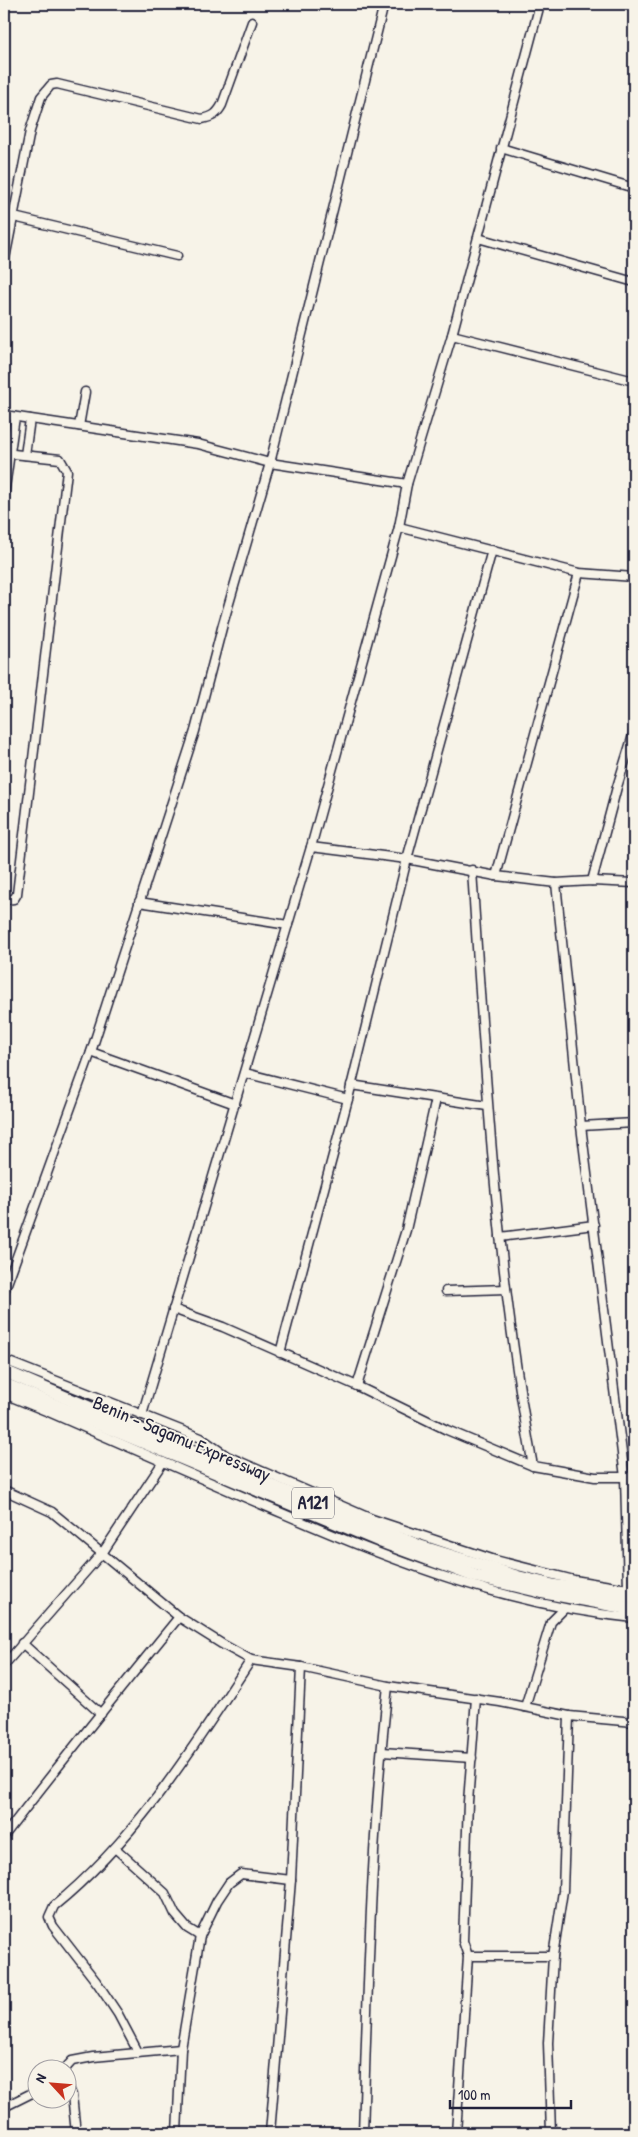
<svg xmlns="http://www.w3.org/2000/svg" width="638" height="2137" viewBox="0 0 638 2137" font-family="'Patrick Hand',sans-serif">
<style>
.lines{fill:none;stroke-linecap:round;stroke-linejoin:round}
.minor-casing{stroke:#22223b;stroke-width:11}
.trunk-casing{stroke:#22223b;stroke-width:16}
.minor{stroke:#f7f3e8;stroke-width:8}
.trunk{stroke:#f7f3e8;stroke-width:12}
.labels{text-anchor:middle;stroke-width:4;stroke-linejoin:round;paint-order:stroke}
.shield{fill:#f7f3e8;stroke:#62616f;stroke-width:1}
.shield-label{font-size:18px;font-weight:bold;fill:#22223b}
.street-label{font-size:19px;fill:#22223b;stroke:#f7f3e8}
</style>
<rect width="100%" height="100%" fill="#f7f3e8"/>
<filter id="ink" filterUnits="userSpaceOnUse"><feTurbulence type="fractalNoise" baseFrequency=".02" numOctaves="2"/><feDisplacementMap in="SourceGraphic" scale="10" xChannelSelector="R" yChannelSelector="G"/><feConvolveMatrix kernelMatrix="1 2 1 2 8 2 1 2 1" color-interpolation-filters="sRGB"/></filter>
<g filter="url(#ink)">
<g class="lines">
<defs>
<g id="minor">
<polyline points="501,148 634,188"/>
<polyline points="14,217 177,256"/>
<polyline points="478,238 634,282"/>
<path d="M4,264L30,131L41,97L51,85L57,84L202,119C213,117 217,114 222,105L252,22"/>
<polyline points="452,335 634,381"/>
<polyline points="4,415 198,444 270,463 407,484"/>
<polyline points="79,426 85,392"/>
<polyline points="4,453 60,459 67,471 17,894 14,899 4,900"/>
<polyline points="25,455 30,419"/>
<polyline points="4,495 15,417"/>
<polyline points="399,527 579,573 634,577"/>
<polyline points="311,847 407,859 496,876 556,883 592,881 634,883"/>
<path d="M472,870C485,1070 496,1269 533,1466"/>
<polyline points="496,876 579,573"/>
<polyline points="592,881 617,787 634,732"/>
<polyline points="556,883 581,1126 625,1477 628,1589"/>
<polyline points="139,902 288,925"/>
<polyline points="91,1052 235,1104"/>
<polyline points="245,1073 348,1099"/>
<polyline points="351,1085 487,1106"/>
<polyline points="581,1126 634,1123"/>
<polyline points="500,1237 594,1225"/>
<polyline points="446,1291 506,1289"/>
<polyline points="4,1292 91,1052 195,731 223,624 270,463 384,4"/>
<polyline points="173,1309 223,1327 357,1386 447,1430 533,1466 595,1477 634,1477"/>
<polyline points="280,1353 348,1099 407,859 492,550"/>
<polyline points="4,1360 201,1438 227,1456 372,1519 495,1560 574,1580 634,1590"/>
<polyline points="357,1386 406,1230 436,1099"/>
<path d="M4,1394L51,1413C129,1447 206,1481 284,1514C397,1563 510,1606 634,1618"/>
<polyline points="142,1415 311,847 399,527 407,484 452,335 540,4"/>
<polyline points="4,1490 52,1512 179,1617 222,1644 251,1660 301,1667 388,1686 500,1702 569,1716 634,1722"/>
<polyline points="22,1643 101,1714"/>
<polyline points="4,1665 103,1552 163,1462"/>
<polyline points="525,1707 551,1622 564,1609"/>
<polyline points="382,1752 472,1758"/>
<path d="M4,1836C61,1762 120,1689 179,1617"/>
<polyline points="115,1848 165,1893 175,1914 187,1928 200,1936"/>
<polyline points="468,1956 553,1956"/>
<path d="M138,2052L118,2014L98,1984L53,1926L49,1917L54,1906C137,1838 193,1748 251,1660"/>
<polyline points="64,2070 72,2061 93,2057 181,2049"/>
<polyline points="68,2086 72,2095 76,2133"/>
<polyline points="4,2107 38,2090"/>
<polyline points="177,2133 181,2049 200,1936 217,1901 229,1883 241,1874 291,1880"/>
<polyline points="270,2133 291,1880 301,1667"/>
<path d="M363,2133C368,1985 371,1833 388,1686"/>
<polyline points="456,2133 468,1956 463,1941 468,1802 476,1698"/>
<polyline points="551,2133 548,2043 553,1956 563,1891 569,1716"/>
</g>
<g id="trunk">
<polyline points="4,1371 309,1502 422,1547 518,1577 555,1586 634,1597"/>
<polyline points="4,1384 380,1541 475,1576 542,1592 634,1609"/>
</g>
</defs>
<!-- minor casing -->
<use href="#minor" class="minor-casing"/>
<!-- trunk casing -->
<use href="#trunk" class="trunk-casing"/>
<!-- minor -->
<use href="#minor" class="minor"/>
<!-- trunk -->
<use href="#trunk" class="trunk"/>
</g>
</g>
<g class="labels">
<!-- shield labels -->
<rect class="shield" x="292" y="1487.5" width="42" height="31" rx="4"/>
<g class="shield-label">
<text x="313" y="1509">A121</text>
</g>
<!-- street labels -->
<g class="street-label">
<text transform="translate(182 1438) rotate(23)" y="7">Benin - Sagamu Expressway</text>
</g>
</g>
<!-- margin -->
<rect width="638" height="2137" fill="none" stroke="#f7f3e8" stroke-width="20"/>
<rect x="10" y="10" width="618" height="2117" fill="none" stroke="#22223b" stroke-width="2" filter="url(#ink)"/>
<!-- north arrow -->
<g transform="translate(52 2084) rotate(296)"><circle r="24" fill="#f7f3e8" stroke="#a29fa3"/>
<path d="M0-4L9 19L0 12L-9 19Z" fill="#c8321e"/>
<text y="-8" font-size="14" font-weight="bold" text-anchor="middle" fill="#22223b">N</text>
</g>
<!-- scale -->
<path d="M450 2100v8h121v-8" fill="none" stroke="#22223b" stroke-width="2.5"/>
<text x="458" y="2100" font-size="15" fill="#22223b" stroke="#f7f3e8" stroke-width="4" paint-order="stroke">100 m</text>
</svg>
